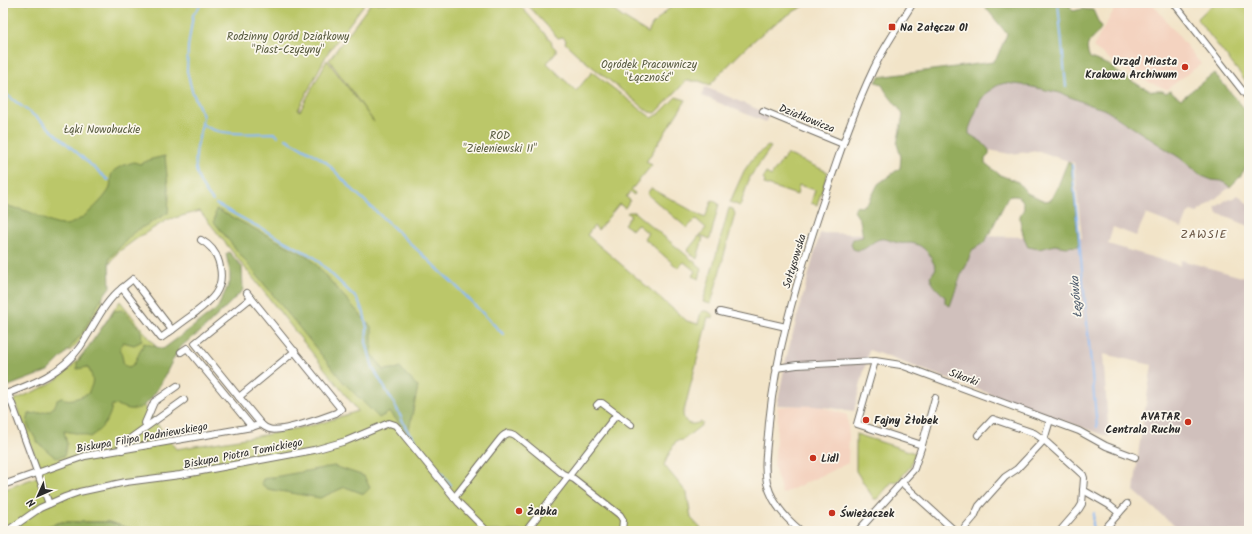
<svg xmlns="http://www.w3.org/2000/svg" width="1252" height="534" viewBox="0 0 1252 534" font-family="Kalam,sans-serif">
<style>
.built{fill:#f4d3c0}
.industrial{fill:#d0c0bc}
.green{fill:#bbc769;stroke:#73794a}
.forest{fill:#94ac5d;stroke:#606c44}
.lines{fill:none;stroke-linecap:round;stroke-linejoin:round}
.stream{stroke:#8abaf6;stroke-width:2}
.minor-casing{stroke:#716c62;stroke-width:8}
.minor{stroke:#fff;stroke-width:6}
.poi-dot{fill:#c8321e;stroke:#fbf7ec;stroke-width:1.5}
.labels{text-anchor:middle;stroke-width:3.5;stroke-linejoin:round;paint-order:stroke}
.poi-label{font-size:11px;font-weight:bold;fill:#2b2b2b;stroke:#fbf7ec;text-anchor:start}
.park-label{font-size:11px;fill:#565a3e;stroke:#fbf7ec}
.street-label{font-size:11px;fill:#2b2b2b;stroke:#fbf7ec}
.neighbourhood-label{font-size:12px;letter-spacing:1px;fill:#685442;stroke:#fbf7ec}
.water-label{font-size:12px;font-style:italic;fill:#485668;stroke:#fbf7ec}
</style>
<rect width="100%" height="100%" fill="#fbf7ec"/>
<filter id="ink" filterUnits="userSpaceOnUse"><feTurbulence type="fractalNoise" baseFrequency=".025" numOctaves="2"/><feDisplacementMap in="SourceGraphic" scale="8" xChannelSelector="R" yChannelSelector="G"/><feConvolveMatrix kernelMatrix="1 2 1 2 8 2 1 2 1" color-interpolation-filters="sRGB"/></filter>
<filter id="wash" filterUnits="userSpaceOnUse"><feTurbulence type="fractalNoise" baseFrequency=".012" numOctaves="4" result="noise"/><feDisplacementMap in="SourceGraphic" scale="16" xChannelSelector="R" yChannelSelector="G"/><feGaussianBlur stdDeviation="0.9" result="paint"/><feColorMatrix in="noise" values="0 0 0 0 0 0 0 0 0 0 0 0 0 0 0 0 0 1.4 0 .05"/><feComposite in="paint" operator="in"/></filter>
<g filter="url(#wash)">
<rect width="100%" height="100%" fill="#f2e4c8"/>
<!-- built -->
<g class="built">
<polygon points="1118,3 1152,3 1201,64 1167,89 1133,76 1093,47"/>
<polygon points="802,405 819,406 847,415 849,436 848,463 782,494 774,466 778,413 777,407"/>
</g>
<!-- industrial -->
<g class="industrial">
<polygon points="1006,83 1023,85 1060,93 1093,106 1104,109 1180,158 1202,176 1212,180 1222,181 1230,187 1197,213 1191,211 1188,213 1182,228 1146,214 1136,236 1113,227 1108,244 1168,262 1168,261 1179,266 1181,260 1249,279 1249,531 1180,531 1134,491 1139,448 1152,365 1103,354 1109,437 869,350 854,411 816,406 777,405 787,355 820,233 1082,238 1074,163 1039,151 1010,154 989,150 982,142 969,134 969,129 980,101 986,93 998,85"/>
<polygon points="705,87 769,114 766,122 702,96"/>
<polygon points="1238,195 1249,205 1249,226 1217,213 1215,208 1229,198 1232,199"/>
</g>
<!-- green -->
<g class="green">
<path d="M3,3H365L327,54L298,110L300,111L327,60L374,122L329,60L371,3H518L551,41L552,45L556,49V53L547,63L576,91L592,72L652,118L659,114L676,97L686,100L646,162L652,165L631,190L635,193L634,195L630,192L626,197L630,200L625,208L619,204L598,230L594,226L587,235L687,321L698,324L701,312C707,309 712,313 714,318L708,317L683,415C686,426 692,425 701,422L703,424L683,440L676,441L669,454L664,465L687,493L691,518L703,531H139L109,522H62L30,531H3V490L42,475L14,400C30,393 48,387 61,376C84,358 103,325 120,301L170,364L143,405L176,449L264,435L318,424L358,411L200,211L167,220L139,237L117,253L107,268L101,286L103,303L81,340L71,350L51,359L3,360Z"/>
<path d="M526,3H604L622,17L648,33L652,25L674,3H811C771,20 739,53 710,85L699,81H686L656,113L649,112L580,57L565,43L566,40L563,37L558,38Z"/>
<polygon points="1214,3 1243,3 1249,7 1249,85 1197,19"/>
<polygon points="768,146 771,147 750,177 740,206 730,202 744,171 753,158"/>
<polygon points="787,154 828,172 817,205 811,203 815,190 799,185 797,195 764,184 765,181 763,179 766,173 771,176"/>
<polygon points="651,188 705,218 712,200 719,204 710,239 700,235 706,228 696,219 687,228 647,194"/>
<polygon points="729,208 733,209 735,214 711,304 703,302"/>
<polygon points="629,212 634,212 702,268 699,279 692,276 695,271 684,262 678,268 644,238 648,233 637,224 632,230 624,224 631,216 627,213"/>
<polygon points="699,236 703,238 697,259 687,251"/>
<polygon points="856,434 915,453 910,467 898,481 892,482 877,499 874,499 856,471"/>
</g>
<!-- forest -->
<g class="forest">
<path d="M988,3H1072L1070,7L1073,11L1082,9L1093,10L1101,28C1094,40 1082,41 1090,58L1109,65L1117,72L1142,87L1152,91H1162L1166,93L1170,91L1181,99L1214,73L1249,114V163L1239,178L1230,187L1222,181L1212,180L1202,176L1180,158L1104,109L1093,106L1060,93L1023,85L1005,83L998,85L986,93L980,101L969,129V134L982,142L989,150V155L985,159V163L1000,175L1018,182L1027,193L1045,201L1051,200L1058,186L1068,161L1071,163L1079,246L1065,247L1055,245L1039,249L1028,247C1025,243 1019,221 1020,216C1021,212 1024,211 1024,207C1024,197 1016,194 1008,197L985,242L972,250L965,268L962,272L950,306L945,303V297C939,290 932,286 930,276L933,273L936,268C930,256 926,245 911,243C906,243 900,244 895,242C890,241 886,238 880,239C869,242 865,254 853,249L851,244L853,239L863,237L860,220L854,211L856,206L861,207L869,202L878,184L900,168L901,157L897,144L903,115C898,105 885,94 882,84L876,82L879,77L993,62L997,57L1007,34L986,8Z"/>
<path d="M165,156L169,196L168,213L134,232L109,259L110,287L101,299L83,332L65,354L48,371L6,387L3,386V204C10,207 16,208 23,210C37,213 49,225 63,225C78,226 104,200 110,188C111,183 110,177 112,173C116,167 128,164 134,162L140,164L152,159Z"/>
<polygon points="216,209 309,257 372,328 372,354 384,370 400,368 418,387 408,434 390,412 379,418 345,384 214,222"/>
<path d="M229,252L242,267L243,290C228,305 214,319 199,333C192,338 182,344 178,351C168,366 157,399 141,407C129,413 123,405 112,405C110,420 102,429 90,437L81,434L64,431L67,444L64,456L56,458L38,443L27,424L29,414C41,412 54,414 57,400L62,398C71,402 79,397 88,394C89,390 91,388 92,384C94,379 90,372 88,367L77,369V363L114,311L123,310L141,330L142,341L134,345L123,342L120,347L124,365L129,367L134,364L144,343L163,349L217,309L230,282V272L226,254Z"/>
<polygon points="334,466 364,476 370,488 364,494 345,487 320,498 268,489 261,484 263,479"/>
<polygon points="62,522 109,522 139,531 30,531"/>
</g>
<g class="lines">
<!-- stream -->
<g class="stream">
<path d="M202,3L193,15L188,47L187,71L192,91L203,116L202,124C218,137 253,133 274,133L278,136"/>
<polyline points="1058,3 1066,86"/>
<polyline points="3,92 41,121 108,180"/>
<path d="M202,124C195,157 188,173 213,201"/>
<polyline points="286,139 312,153 326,162 352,189 455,285 503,334"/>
<polyline points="1072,165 1097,427"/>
<polyline points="216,204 314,257 357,299 364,313 367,328 366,342 373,368 396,407 407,430 451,485"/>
<polyline points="1092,531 1094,513"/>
</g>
</g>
</g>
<g filter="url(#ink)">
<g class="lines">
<defs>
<g id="minor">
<polyline points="1174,3 1249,99"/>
<polyline points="763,111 843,144"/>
<polyline points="122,288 133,279 172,330"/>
<polyline points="251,298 195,343 261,424"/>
<polyline points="720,312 786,327"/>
<polyline points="181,352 187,348 252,427"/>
<polyline points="776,368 797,365 875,361 901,365 1079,431 1106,446 1135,457"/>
<polyline points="8,393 49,504"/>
<path d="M3,395C32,384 61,374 80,347C94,327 102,304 122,288L161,338C171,331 181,323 191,316C209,302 225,292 220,267C218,255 212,246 201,240"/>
<polyline points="239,397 295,351"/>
<polyline points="597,405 599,403 602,403 631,425"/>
<polyline points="1050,420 1044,440 1083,475 1084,478 1082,504 1079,509 1060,531"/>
<polyline points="147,426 145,423 154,402 177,386"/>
<polyline points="922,445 935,398"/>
<polyline points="122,450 121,445 184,400"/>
<polyline points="902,483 955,531"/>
<path d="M3,485L85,456L252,427L261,424C263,426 266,428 269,429C281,433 323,418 336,413L341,409L247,293"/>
<polyline points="1083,490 1109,505 1119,513"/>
<path d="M454,498L501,438C506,433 509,432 515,435L563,474L574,479L620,515L623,520L622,531"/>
<polyline points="7,531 40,508 65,497 79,492 126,482 180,475 314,450 346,441 389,423 395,425 398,428 459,503 487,531"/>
<polyline points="526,531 617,414"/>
<path d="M801,531C785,518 772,503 767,483C763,463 768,442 769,422C776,352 796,284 818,217C835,167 851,116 874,68C885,45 900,24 913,3"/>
<polyline points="858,531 914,469 922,445 857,424 875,361"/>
<polyline points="962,531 974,517 979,506 1005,477 1017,469 1044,440 1034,433 993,419 978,435"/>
<polyline points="1103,531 1127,504"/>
</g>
</defs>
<!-- minor casing -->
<use href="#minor" class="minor-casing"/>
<!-- minor -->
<use href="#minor" class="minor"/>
</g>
</g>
<!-- markers -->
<g class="poi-dot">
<rect x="888" y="23" width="8" height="8" rx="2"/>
<circle cx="1185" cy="67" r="4"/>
<circle cx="866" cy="420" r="4"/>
<circle cx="1188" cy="422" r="4"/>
<circle cx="813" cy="458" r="4"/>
<circle cx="519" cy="511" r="4"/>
<circle cx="832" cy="513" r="4"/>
</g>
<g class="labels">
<!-- poi labels -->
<g class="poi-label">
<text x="900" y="31">Na Załęczu 01</text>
<text x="1177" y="65" text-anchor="end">Urząd Miasta<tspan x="1177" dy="13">Krakowa Archiwum</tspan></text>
<text x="1180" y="420" text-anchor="end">AVATAR<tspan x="1180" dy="13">Centrala Ruchu</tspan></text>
<text x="874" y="424">Fajny Żłobek</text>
<text x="821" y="462">Lidl</text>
<text x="527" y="515">Żabka</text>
<text x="840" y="517">Świeżaczek</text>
</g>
<!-- park labels -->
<g class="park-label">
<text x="288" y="40">Rodzinny Ogród Działkowy<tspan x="288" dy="13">"Piast-Czyżyny"</tspan></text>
<text x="649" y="68">Ogródek Pracowniczy<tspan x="649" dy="13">"Łączność"</tspan></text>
<text x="102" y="133">Łąki Nowohuckie</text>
<text x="500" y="139">ROD<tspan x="500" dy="13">"Zieleniewski II"</tspan></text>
</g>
<!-- street labels -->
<g class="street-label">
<text transform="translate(807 118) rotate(22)" y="4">Działkowicza</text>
<text transform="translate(794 261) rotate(-73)" y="4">Sołtysowska</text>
<text transform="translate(964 377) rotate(20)" y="4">Sikorki</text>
<text transform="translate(142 437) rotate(-10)" y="4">Biskupa Filipa Padniewskiego</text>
<text transform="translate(243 453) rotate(-11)" y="4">Biskupa Piotra Tomickiego</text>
</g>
<!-- neighbourhood labels -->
<g class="neighbourhood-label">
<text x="1204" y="238">ZAWSIE</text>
</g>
<!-- water labels -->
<g class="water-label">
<text transform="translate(1076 297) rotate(-95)" y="4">Łęgówka</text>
</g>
</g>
<!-- margin -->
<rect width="1252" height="534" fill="none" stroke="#fbf7ec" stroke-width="16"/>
<!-- north arrow -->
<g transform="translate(38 496) rotate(225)" stroke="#fbf7ec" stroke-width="3" paint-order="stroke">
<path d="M0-3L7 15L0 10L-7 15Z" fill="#2b2b2b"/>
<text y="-6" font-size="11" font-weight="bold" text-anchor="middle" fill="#2b2b2b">N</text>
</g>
</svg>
